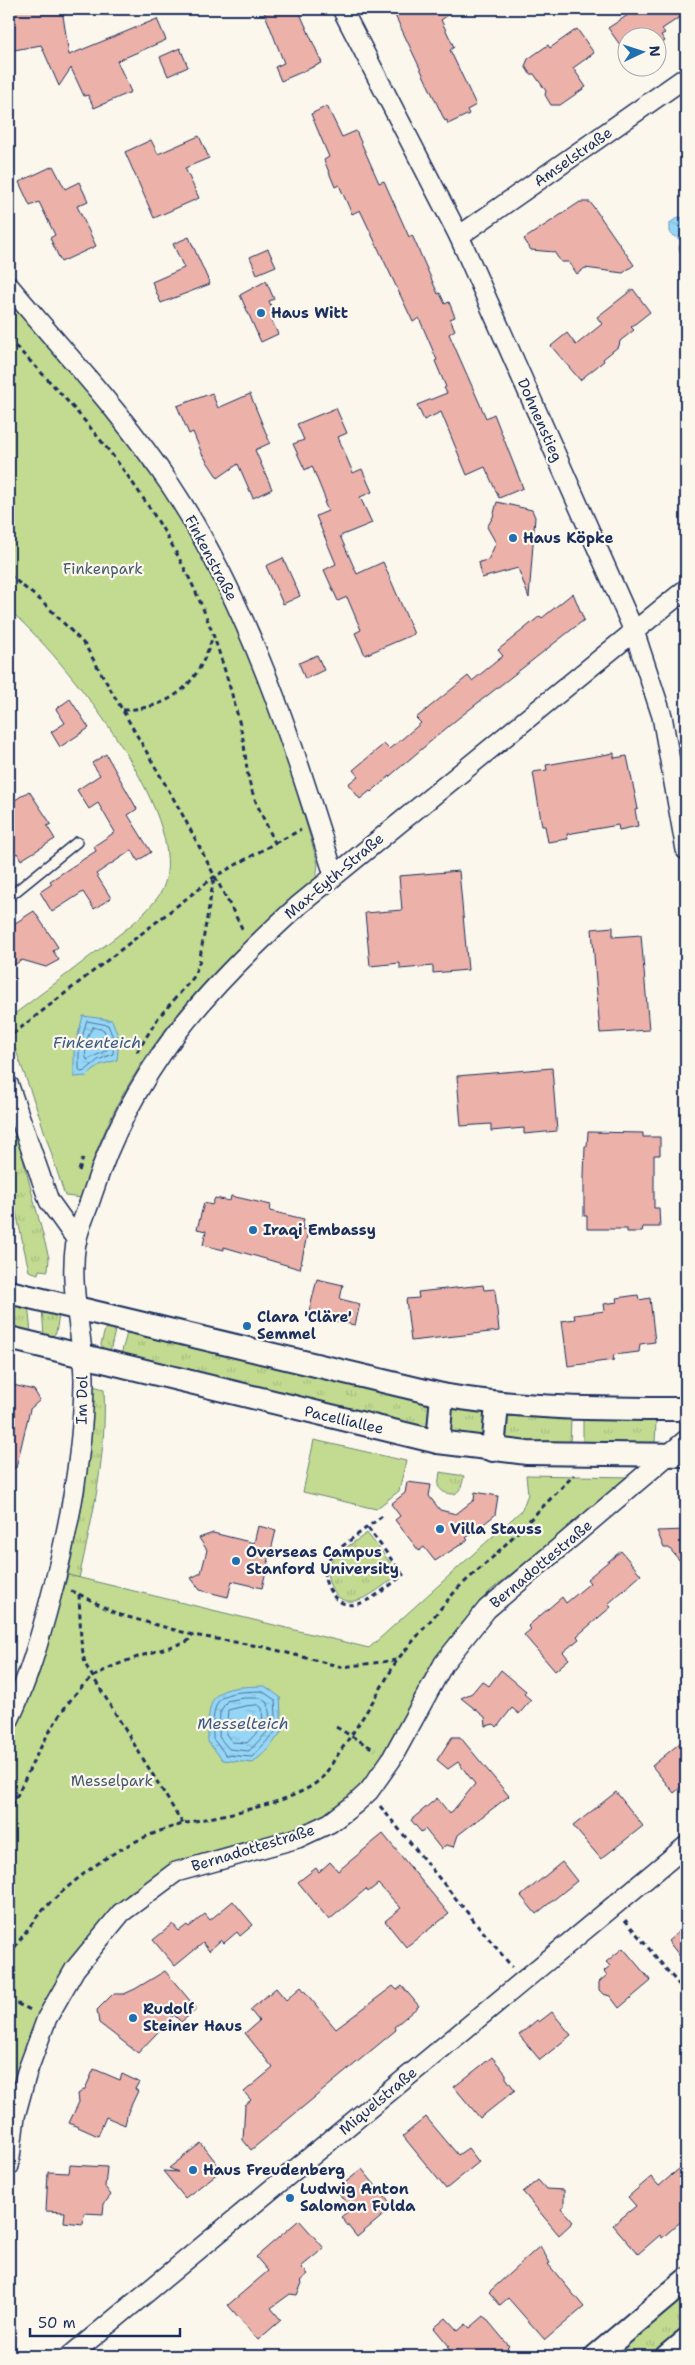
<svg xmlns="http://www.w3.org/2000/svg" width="695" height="2365" viewBox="0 0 695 2365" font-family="'Shantell Sans',sans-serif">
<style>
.grass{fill:url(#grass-tufts);stroke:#6e8578}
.green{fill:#c2db91;stroke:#6e8578}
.water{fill:url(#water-ripples);stroke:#6493b9}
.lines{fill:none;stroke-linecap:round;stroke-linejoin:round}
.shore{stroke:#4c729b;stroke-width:1}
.building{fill:#ecb1a9;stroke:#1b2f5e}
.service-casing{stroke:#1b2f5e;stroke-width:12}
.minor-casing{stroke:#1b2f5e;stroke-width:22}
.tertiary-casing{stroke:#1b2f5e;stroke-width:26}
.path{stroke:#1b2f5e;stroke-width:3;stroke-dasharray:5 4;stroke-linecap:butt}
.service{stroke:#fbf7ec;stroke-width:9}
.minor{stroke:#fbf7ec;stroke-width:19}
.tertiary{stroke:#fbf7ec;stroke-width:22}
.poi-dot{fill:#1f6fb2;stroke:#fbf7ec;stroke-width:2}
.labels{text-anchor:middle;stroke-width:4.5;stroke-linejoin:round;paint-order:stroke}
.street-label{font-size:15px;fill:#1b2f5e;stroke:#fbf7ec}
.poi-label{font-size:15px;font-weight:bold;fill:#1b2f5e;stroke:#fbf7ec;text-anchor:start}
.park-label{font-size:15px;fill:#455a6b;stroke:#fbf7ec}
.water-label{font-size:16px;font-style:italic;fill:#3a5984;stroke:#fbf7ec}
</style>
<defs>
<pattern id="grass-tufts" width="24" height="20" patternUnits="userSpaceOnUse" patternTransform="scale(1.25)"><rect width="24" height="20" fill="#c2db91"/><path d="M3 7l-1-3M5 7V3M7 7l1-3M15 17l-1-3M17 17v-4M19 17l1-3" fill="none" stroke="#a6bc7f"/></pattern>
<pattern id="water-ripples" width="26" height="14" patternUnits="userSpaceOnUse" patternTransform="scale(1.25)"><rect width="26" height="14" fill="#95d6f6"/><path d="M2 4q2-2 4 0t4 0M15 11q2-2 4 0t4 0" fill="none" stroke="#80b8d5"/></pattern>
</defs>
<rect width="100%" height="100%" fill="#fbf7ec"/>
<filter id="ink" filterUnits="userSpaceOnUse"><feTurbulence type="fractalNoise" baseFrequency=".02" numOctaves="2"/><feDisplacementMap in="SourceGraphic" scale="10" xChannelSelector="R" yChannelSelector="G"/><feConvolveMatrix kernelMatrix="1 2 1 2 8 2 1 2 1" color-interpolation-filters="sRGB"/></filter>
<g filter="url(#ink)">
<!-- grass -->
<g class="grass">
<polygon points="17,1136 49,1258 48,1271 39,1270 38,1274 29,1271 9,1180 9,1138"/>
<polygon points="9,1300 28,1304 31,1333 9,1327"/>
<polygon points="42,1308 59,1315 56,1333 51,1337 44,1336"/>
<polygon points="106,1326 116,1326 110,1352 103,1349 101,1344"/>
<polygon points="128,1329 434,1403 431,1430 121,1355"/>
<path d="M93,1386L104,1389C107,1453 93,1516 79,1578L68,1575L85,1490Z"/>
<polygon points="450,1408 486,1414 484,1438 448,1432"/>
<polygon points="507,1416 571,1419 570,1444 505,1440"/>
<polygon points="583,1419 656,1420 655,1444 583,1444"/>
<path d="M440,1472L464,1476C462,1484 462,1489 455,1494C446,1494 443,1493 438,1486Z"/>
<path d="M367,1533L399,1574C381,1587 347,1620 331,1587C327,1579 326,1570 331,1561C337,1552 358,1540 367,1533Z"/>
<polygon points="686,2295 686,2326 651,2356 614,2356"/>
</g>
<!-- green -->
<g class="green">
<path d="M9,301L136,449L200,548L250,653L279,731L318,864C317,870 317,879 314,883C307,893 287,906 277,915C252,935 229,956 207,980C150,1042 102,1115 82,1198L65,1196L39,1115L9,1031V1018C37,997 65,976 93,954C116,937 141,920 158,897C206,830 59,652 9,610Z"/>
<polygon points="314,1440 406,1461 399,1491 376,1509 303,1492"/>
<polygon points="526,1475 631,1477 490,1591 455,1632 432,1664 377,1764 350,1797 327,1813 293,1831 171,1867 130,1892 94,1930 67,1965 9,2105 9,1745 37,1678 68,1575 369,1648 522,1510 528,1494"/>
</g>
<!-- water -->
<g class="water">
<polygon points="678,217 686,219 686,251 680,252 679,247 683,241 670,234 670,223"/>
<polygon points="83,1016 112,1020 119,1039 117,1060 100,1065 87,1076 74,1077 74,1050"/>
<path d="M265,1686L280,1697L282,1731L269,1748L253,1763L223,1760L208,1742C207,1690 215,1687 265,1686Z"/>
</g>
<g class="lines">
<!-- shore -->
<g class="shore">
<polygon points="87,1021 108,1025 114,1040 113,1054 98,1060 85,1071 81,1072 79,1069 79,1050"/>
<path d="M93,1027L104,1030L108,1041L107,1050L87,1060C83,1053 87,1033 93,1027Z"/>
<path d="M262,1691L275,1700L277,1730L252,1757L226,1755L213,1739C212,1694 219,1692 262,1691Z"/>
<polygon points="244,1698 261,1698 268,1703 271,1728 249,1751 229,1749 219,1737 220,1712 227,1701"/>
<polygon points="258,1705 262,1708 263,1726 247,1743 232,1742 226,1734 228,1710 245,1706"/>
</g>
</g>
<!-- building -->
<g class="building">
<polygon points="9,9 62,9 69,55 157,19 166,40 117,61 131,92 94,108 88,95 84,96 71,68 59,86 41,45 9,51"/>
<polygon points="263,9 298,9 322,63 281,81 275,67 284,63"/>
<polygon points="392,9 457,9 441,20 454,47 450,50 476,105 467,110 469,114 448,124 447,120 445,121"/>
<polygon points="637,9 686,9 686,13 662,29 665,33 661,35 665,41 658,46 658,38 628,38 628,56 608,28"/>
<polygon points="577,29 594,53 573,68 586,87 560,105 551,105 545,95 546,91 534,74 530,74 525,66 528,59 548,45 550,48"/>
<polygon points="180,48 188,67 168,76 160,57"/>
<polygon points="327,106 342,137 356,131 379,183 384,181 409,237 412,235 438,294 440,293 445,304 449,302 455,317 450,319 455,330 449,334 486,418 494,414 523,488 499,498 485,467 467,475 441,412 424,420 417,405 447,393 444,388 446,387 435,361 437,360 419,318 413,322 360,210 352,214 339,185 335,187 324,160 329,157 311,114"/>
<polygon points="199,136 209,158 185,168 199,198 154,218 125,152 151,140 158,154"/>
<polygon points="53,166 65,189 79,182 88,201 77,206 96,246 61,262 50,238 55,235 39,202 30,206 19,182"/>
<polygon points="580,202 590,202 634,265 623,273 585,268 577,274 569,262 561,262 554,252 531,250 524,239"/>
<polygon points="189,237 210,284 161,303 152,282 184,268 173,244"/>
<polygon points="268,249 276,266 257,274 250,257"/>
<polygon points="266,281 274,299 269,301 276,317 271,319 278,334 261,342 240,295"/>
<polygon points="633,289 650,312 631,327 634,330 620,341 619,346 603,359 604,361 580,380 551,346 567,333 576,345 602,324 597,317"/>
<polygon points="212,393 218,408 250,394 270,443 255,450 272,489 253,498 238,464 218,478 202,454 193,432 189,434 177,406"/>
<polygon points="336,408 347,433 338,437 353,473 362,469 372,492 360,497 372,523 340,536 357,574 383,562 414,634 365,655 355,633 361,630 347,597 338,601 324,570 336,564 316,516 328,511 324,502 326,501 312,466 305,470 293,444 304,440 297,424"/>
<polygon points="497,502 532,510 535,517 529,598 518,568 482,578 479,562 488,560 496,543 487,527 493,517"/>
<polygon points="283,558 300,596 283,604 266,566"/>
<polygon points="573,593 584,620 456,720 371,792 370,791 360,799 348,784 358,776 353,770 384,744 389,749 402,739 421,723 416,718 468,676 472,681 503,656 498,650 540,616 542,618"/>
<polygon points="317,655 324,670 305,679 299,663"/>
<polygon points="70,699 89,728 60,747 51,732 65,723 56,709"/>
<polygon points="614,753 614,758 627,756 638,809 635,810 638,826 619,830 618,825 567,834 568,839 548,842 545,826 542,826 533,772 547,770 546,765"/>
<polygon points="106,754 137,809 128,815 151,852 138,861 132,850 96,874 111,898 94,909 83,892 52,912 40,892 52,884 50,881 96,851 94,846 115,832 98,803 89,809 77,790 100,775 92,763"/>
<polygon points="29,791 51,824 47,826 55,839 21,860 17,853 9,859 9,804"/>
<polygon points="459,871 468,970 433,973 433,966 400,969 400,963 370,966 365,913 402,910 399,876"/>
<polygon points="34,911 58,947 53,951 59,960 46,967 22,960 9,968 9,927"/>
<polygon points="613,927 613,937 641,935 649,1030 600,1033 592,929"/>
<polygon points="552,1068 557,1131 524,1134 524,1128 491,1131 491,1124 461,1126 457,1076"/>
<polygon points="588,1132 643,1133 643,1137 660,1137 660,1155 654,1155 654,1208 659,1208 660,1227 643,1227 642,1232 627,1232 627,1229 587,1229 587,1216 584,1216 584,1176 585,1146 587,1146"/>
<polygon points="231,1196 271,1205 270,1211 304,1219 302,1229 308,1230 300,1269 224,1247 224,1250 203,1245 206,1231 197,1229 204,1203 212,1205 215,1198 230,1201"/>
<polygon points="317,1279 343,1285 340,1299 360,1304 355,1325 308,1316"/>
<polygon points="483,1285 484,1290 495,1289 499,1331 411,1341 406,1299 419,1298 418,1292"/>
<polygon points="638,1295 639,1300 650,1298 655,1342 640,1344 639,1352 613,1355 614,1360 568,1366 562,1321 575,1319 574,1315 605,1311 604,1304 617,1302 616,1298"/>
<polygon points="9,1384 34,1390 40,1400 30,1409 16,1468 9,1467"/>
<polygon points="407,1482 431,1485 429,1496 440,1510 456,1514 474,1500 475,1492 498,1496 495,1515 466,1538 468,1540 435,1561 424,1547 419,1551 395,1520 400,1516 391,1504 405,1493"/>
<polygon points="258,1526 276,1530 262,1588 232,1581 228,1597 200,1590 191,1578 201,1573 207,1550 199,1538 213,1533 254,1543"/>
<polygon points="686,1530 686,1568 669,1548 664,1548 657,1531"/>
<polygon points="621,1551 641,1575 608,1604 611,1607 577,1636 579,1639 563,1652 569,1659 555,1671 524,1635 531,1629 528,1626 562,1597 566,1603 590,1583 587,1579"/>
<polygon points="501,1670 526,1691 524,1694 531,1700 519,1714 512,1708 497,1727 494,1724 486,1726 485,1717 461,1698 472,1693 482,1681 489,1686"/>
<polygon points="452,1737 460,1737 509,1796 458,1835 454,1847 446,1845 441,1849 425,1829 421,1832 411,1820 437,1798 450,1814 475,1784 458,1762 448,1769 437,1760"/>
<polygon points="686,1738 686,1783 674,1793 652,1766"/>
<polygon points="616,1792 643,1826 601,1859 573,1826"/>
<polygon points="383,1834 449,1914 406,1947 385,1921 401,1908 378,1884 368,1892 366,1889 329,1920 298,1882 316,1868 319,1872 330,1862 338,1871"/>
<polygon points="562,1862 577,1881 536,1914 521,1896"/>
<polygon points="233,1901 253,1925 240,1936 237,1932 224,1943 221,1940 209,1951 203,1943 175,1966 153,1940 173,1924 179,1931 187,1925 189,1927 205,1914 210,1920"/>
<polygon points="686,1926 686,1964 668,1941"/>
<polygon points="623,1948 651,1981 619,2008 610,1996 603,1994 599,1990 599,1982 607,1975 604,1971 610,1966 606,1962"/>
<polygon points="165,1971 197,2009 181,2022 174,2015 138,2053 99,2023 97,2010 113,1994 124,1994 135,1989"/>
<polygon points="393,1986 397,1990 402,1986 419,2006 394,2027 396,2030 251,2150 243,2140 245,2105 251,2100 244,2092 273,2068 245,2033 259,2021 250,2010 276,1988 286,2000 301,1987 336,2029"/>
<polygon points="552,2012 571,2035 540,2060 519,2035 537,2020 539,2022"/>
<polygon points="492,2057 506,2074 506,2078 515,2090 480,2118 454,2087"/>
<polygon points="94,2069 120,2080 122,2074 139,2082 135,2089 138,2091 128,2112 125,2125 106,2117 98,2136 69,2123 79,2102 78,2094 85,2089"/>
<polygon points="426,2117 458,2155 468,2148 479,2162 446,2189 403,2136"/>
<polygon points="201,2143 222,2170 185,2198 163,2171 178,2172 169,2168"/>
<polygon points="686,2163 686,2217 662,2238 660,2235 638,2254 613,2225 636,2206 628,2197 651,2177 659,2186"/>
<polygon points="70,2165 107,2167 105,2187 111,2195 104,2204 103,2214 84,2213 83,2224 64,2222 65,2212 46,2211 48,2172 69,2173"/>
<polygon points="362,2169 393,2207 357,2237 341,2217 351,2209 336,2190"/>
<polygon points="538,2180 546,2189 564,2190 564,2206 561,2208 573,2222 559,2235 523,2192"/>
<polygon points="299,2220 324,2248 301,2267 308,2274 300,2281 302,2283 297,2295 290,2294 271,2308 281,2320 258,2340 228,2305 268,2271 256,2257"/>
<polygon points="540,2246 550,2263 548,2264 584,2307 545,2340 508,2298 500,2305 489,2292"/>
<polygon points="484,2316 509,2346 507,2348 514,2356 455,2356 447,2347 449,2346 434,2328 446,2318 458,2331 466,2324 470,2328"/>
</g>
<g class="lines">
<defs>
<polyline id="service" points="9,897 77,842"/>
<g id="minor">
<polyline points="342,9 459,236 634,631 662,716 686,850"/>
<polyline points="459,236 686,77"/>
<path d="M9,286C64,352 123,414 171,486C249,604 292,741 334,875"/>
<polyline points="9,1086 49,1201 77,1240"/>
<path d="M9,1720C28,1680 40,1638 51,1596C70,1525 83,1455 84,1382C84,1336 68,1289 76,1242C79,1227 87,1211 92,1195C133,1069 203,992 299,905L686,589"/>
<polyline points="9,2166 15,2116 27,2072 47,2018 75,1969 121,1913 176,1872 298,1838 330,1823 355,1804 369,1791 391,1760 444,1663 487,1609 686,1440"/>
<polyline points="70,2356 686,1846"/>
</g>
<g id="tertiary">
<path d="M9,1292L442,1395C523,1409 604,1409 686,1409"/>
<polyline points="9,1338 438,1442 527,1453 686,1455"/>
<polyline points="438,1442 442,1395"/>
<polyline points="493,1450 497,1404"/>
<polyline points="596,2356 686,2280"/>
<polyline points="667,2356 686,2340"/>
</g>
</defs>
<!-- service casing -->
<use href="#service" class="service-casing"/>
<!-- minor casing -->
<use href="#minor" class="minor-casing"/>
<!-- tertiary casing -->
<use href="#tertiary" class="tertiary-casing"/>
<!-- path -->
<g class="path">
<path d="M9,340C95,424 173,522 214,637C225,670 236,705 243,739C246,755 246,772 251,788C257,807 267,825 275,843L214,877L9,1037"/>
<polyline points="9,575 44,603 85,645 180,810 244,932"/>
<path d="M123,710C175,708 198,683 213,636"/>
<polyline points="275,843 301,830"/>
<polyline points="137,1052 158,1018 193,978 199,963 214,878"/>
<polyline points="79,1171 83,1158"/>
<path d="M368,1528L403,1575C383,1590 348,1625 329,1589C324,1580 322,1569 328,1560C332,1552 375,1522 385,1514"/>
<polyline points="71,1591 79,1594 81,1641 85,1664 183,1824"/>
<polyline points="79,1594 117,1614 193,1635 264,1647 342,1667 397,1660 458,1588 493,1557 574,1475"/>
<polyline points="336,1727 375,1750"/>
<polyline points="380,1806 512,1967"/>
<path d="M9,1814C25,1777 59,1702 92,1678C115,1661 160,1651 188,1641L193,1635"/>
<polyline points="625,1920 686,1993"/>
<path d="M9,1955C20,1941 30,1924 43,1910C83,1870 128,1838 183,1824C221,1814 293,1805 322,1778C328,1771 333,1761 339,1753C360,1723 379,1692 397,1660"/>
<polyline points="9,2000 31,2010"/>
</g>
<!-- service -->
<use href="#service" class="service"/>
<!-- minor -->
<use href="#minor" class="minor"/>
<!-- tertiary -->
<use href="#tertiary" class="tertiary"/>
</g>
</g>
<!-- markers -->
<g class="poi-dot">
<circle cx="261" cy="313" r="5"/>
<circle cx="513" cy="538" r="5"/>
<circle cx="253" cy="1230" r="5"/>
<circle cx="247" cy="1326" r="5"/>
<circle cx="440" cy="1529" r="5"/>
<circle cx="236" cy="1561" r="5"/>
<circle cx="133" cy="2018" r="5"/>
<circle cx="193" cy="2170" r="5"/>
<circle cx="290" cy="2198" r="5"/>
</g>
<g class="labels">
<!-- street labels -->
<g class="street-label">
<text transform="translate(573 157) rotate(-35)" y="5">Amselstraße</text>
<text transform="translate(540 420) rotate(66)" y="5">Dohnenstieg</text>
<text transform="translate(211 558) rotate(62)" y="5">Finkenstraße</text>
<text transform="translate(334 876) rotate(-40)" y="5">Max-Eyth-Straße</text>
<text transform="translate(82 1400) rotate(-89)" y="5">Im Dol</text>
<text transform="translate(344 1420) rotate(13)" y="5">Pacelliallee</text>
<text transform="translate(541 1564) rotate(-40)" y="5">Bernadottestraße</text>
<text transform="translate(253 1848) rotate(-17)" y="5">Bernadottestraße</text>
<text transform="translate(378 2101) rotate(-40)" y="5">Miquelstraße</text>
</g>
<!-- poi labels -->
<g class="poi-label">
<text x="271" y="318">Haus Witt</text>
<text x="523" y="543">Haus Köpke</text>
<text x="263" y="1235">Iraqi Embassy</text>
<text x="257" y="1322">Clara 'Cläre'<tspan x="257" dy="17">Semmel</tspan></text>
<text x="450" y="1534">Villa Stauss</text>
<text x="246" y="1557">Overseas Campus<tspan x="246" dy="17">Stanford University</tspan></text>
<text x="143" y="2014">Rudolf<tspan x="143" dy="17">Steiner Haus</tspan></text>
<text x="203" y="2175">Haus Freudenberg</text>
<text x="300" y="2194">Ludwig Anton<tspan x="300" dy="17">Salomon Fulda</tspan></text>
</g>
<!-- park labels -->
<g class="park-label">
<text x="103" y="574">Finkenpark</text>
<text x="112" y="1786">Messelpark</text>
</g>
<!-- water labels -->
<g class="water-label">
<text x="97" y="1048">Finkenteich</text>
<text x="243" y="1729">Messelteich</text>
</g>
</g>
<!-- margin -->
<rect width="695" height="2365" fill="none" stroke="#fbf7ec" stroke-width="30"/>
<rect x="15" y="15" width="665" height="2335" fill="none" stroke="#1b2f5e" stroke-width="2" filter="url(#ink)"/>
<!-- north arrow -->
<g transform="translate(642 52) rotate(86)"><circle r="24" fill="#fbf7ec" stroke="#a1a7b3"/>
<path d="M0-4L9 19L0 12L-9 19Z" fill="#1f6fb2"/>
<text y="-8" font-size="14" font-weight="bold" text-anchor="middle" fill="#1b2f5e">N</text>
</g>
<!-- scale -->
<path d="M30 2328v8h150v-8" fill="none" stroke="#1b2f5e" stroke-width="2.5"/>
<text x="38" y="2328" font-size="15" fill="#1b2f5e" stroke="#fbf7ec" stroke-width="4" paint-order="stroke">50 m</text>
</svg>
